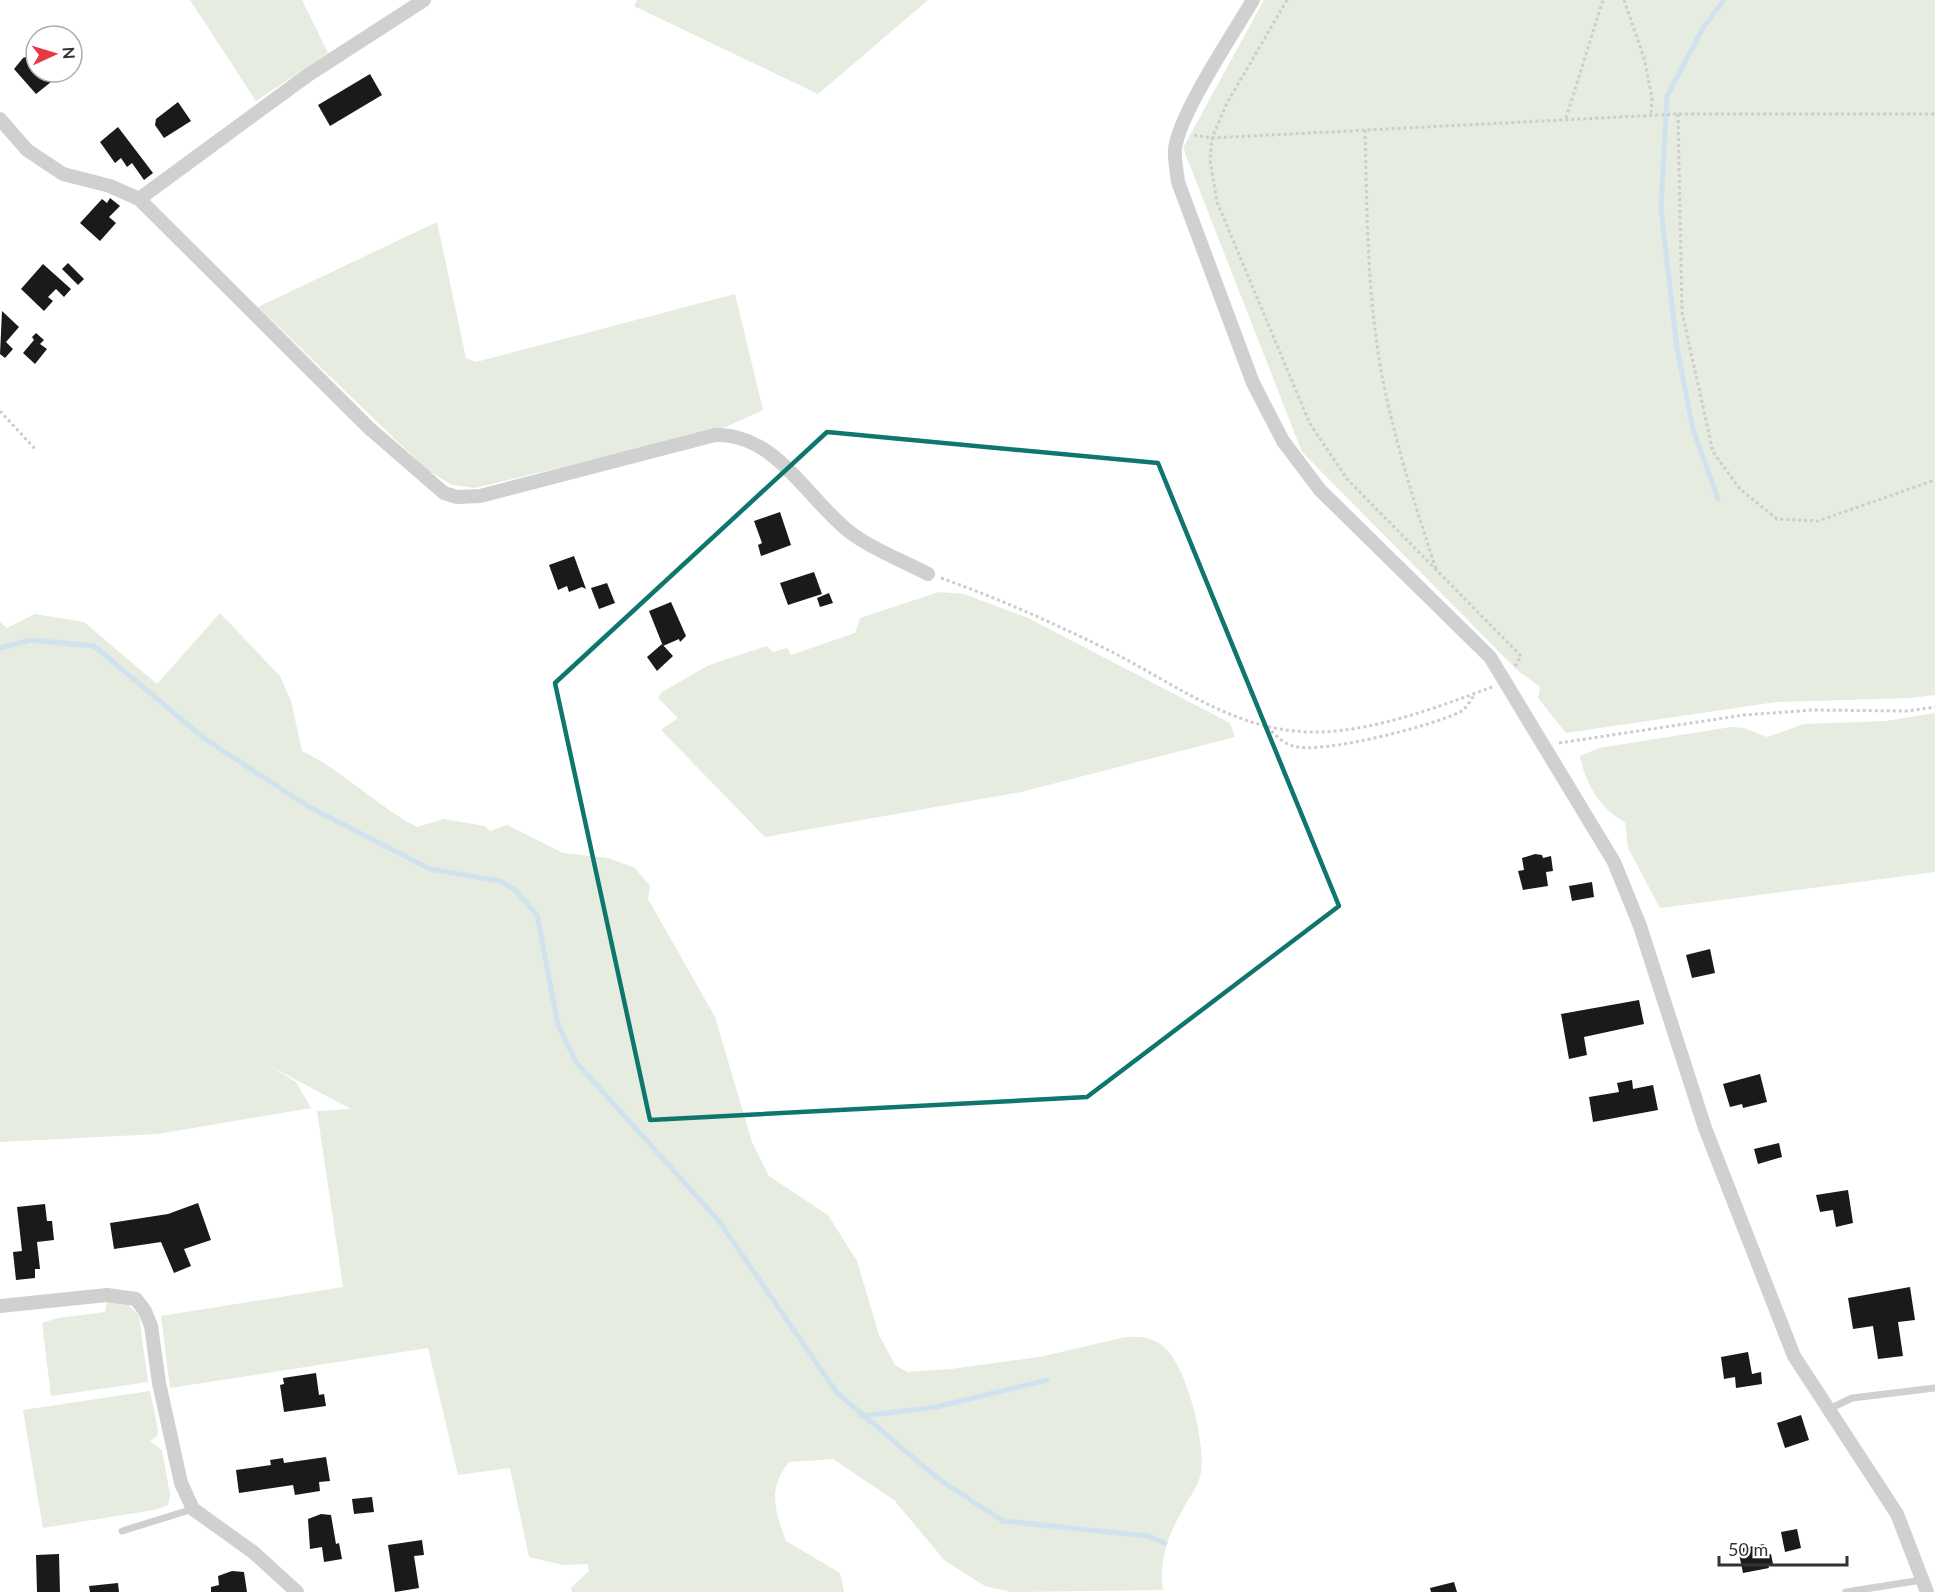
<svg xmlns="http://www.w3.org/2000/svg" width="1935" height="1592" viewBox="0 0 1935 1592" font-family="Lato,sans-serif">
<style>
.green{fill:#e6ecdf}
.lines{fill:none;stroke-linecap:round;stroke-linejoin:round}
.stream{stroke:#cfe2ee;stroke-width:5}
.building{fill:#1a1a1a}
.path{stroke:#cdcdcd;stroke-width:3;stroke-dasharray:3 3;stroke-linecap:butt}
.lane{stroke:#d0d0d0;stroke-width:7}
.street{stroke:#d0d0d0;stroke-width:14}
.marked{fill:none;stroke:#0f766e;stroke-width:4.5;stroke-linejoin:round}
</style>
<rect width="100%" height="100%" fill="#fff"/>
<!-- green -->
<g class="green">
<polygon points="190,0 302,0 328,53 256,101"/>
<polygon points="637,0 928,0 818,94 634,6"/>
<polygon points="1264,0 1935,0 1935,695 1911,698 1776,702 1566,733 1538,698 1540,687 1516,669 1302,452 1183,148"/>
<polygon points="437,222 466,358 476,362 735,294 763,410 721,429 475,488 452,485 426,469 258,307"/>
<polygon points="939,592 964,594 1028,618 1230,723 1235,737 1021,792 765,837 661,730 678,718 658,698 662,692 709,665 767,646 773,652 787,648 791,655 855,633 860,618"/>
<path d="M220,613L280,676L291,701L302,751C344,771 376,806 417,827L444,819L485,826L490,831L507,825L563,853L608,858L635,868L650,886L648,899L715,1017L752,1142L769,1176L828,1215L857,1261L879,1335L895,1365L907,1372L951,1369L1039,1357L1126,1337C1142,1336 1156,1338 1167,1350C1188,1373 1205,1441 1201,1472C1199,1485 1192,1493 1186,1504C1170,1531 1158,1558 1163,1590L1011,1592L985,1586L945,1561L894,1500L833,1459L789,1462C767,1490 775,1510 786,1541L840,1573L844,1592H572L571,1588L589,1571L588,1564L563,1565L529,1557L510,1468L458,1475L428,1348L170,1388L161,1316L343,1287L317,1111L351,1109L270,1066L296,1082L311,1108L158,1134L0,1142V622L7,628L35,614L84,622L157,684Z"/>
<path d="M1935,713V872L1660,908L1628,848L1625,822C1601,810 1585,783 1580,756L1599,748L1731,727L1744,728L1767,737L1804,724L1886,721Z"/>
<polygon points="107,1301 125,1302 139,1315 148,1382 51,1396 42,1323 58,1318 105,1312"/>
<polygon points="150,1391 158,1430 157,1436 150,1441 162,1450 170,1495 168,1505 154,1510 43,1528 23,1410"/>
</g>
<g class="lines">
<!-- stream -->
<g class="stream">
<polyline points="1718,499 1693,429 1677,348 1661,209 1667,96 1703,28 1724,0"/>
<polyline points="0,648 30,640 94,646 205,739 309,807 430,869 500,881 514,889 537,915 558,1025 576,1062 719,1221 837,1393 940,1480 1003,1521 1148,1536 1165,1543"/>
<polyline points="861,1416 936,1407 1047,1380"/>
</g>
</g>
<!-- building -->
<g class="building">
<polygon points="31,55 36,61 36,72 43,72 51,82 36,94 14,69 23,58"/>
<polygon points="370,74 382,95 330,126 318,105"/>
<polygon points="178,102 191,121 164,138 155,125 156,119"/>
<polygon points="118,127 153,173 144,180 132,163 127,167 121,158 115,163 100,142"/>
<polygon points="110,198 120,206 109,217 116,223 100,241 80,223 102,199 107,203"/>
<polygon points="68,263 84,279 78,285 62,269"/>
<polygon points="43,264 71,289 64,297 56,289 48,297 53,301 44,311 21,289"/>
<polygon points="2,311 19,327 6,342 13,349 5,358 0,354"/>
<polygon points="36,333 44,340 40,344 47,349 35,364 23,353 34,340 32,337"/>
<polygon points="780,512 791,545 761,556 758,545 762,543 754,521"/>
<polygon points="574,556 586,589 582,587 569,592 567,586 558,590 549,565"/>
<polygon points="814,572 822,594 788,605 780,583"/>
<polygon points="607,583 615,603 599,609 591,588"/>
<polygon points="829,593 833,603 820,607 817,598"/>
<polygon points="671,602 686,636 680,642 679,639 663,646 649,611"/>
<polygon points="662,644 673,656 657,671 647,657"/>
<polygon points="1535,854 1542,855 1543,858 1551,856 1553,871 1546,872 1548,886 1523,890 1518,871 1524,870 1522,858"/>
<polygon points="1592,882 1594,897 1572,901 1569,886"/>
<polygon points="1710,949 1715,973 1692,978 1686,955"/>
<polygon points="1639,1000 1644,1024 1584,1037 1587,1055 1569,1059 1561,1014"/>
<polygon points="1760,1074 1767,1102 1743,1108 1742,1104 1730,1107 1723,1084"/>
<polygon points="1632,1080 1633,1089 1653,1085 1658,1110 1593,1122 1589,1097 1619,1092 1617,1083"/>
<polygon points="1779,1143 1782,1157 1758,1164 1754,1149"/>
<polygon points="1848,1190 1853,1223 1836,1227 1833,1210 1820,1212 1816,1195"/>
<polygon points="198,1203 211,1240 184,1249 191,1266 174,1273 161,1242 114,1249 110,1223 168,1214"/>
<polygon points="45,1204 47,1221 52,1221 54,1240 37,1242 40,1269 35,1269 35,1278 16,1280 13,1252 22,1251 17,1207"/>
<polygon points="1910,1287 1915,1320 1898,1322 1903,1356 1878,1359 1873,1326 1853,1329 1848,1298"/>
<polygon points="1748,1352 1752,1374 1761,1372 1762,1384 1736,1388 1735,1377 1724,1379 1721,1357"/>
<polygon points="316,1373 319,1395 324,1394 326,1406 284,1412 280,1385 284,1384 283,1378"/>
<polygon points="1801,1415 1809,1440 1785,1448 1777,1423"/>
<polygon points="326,1457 330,1481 319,1482 320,1491 295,1495 293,1485 239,1493 236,1470 271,1465 270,1460 283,1458 284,1463"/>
<polygon points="372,1497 374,1512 354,1514 352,1499"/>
<polygon points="321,1514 331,1515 336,1544 339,1543 342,1559 324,1562 322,1547 310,1549 308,1519"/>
<polygon points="1797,1529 1801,1548 1785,1552 1781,1532"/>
<polygon points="422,1540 424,1555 414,1556 419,1588 395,1592 388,1545"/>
<polygon points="1764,1544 1766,1555 1771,1554 1773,1564 1768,1565 1769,1568 1743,1573 1738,1549"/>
<polygon points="59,1554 60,1592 37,1592 36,1555"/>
<polygon points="232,1571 244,1572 247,1592 211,1592 211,1587 219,1585 218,1576"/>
<polygon points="1454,1582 1457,1592 1431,1592 1430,1588"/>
<polygon points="118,1583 119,1592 90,1592 89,1586"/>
</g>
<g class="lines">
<!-- path -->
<g class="path">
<polyline points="1287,0 1227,103 1212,138 1210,160 1217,202 1310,424 1347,479 1521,656 1514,668"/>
<polyline points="1624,0 1644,58 1652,97 1651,115"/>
<polyline points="1678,114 1682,312 1713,452 1740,489 1777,519 1818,521 1935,480"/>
<polyline points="1566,118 1603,0"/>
<path d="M1365,130C1367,212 1367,295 1382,376C1395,442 1415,505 1436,569"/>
<polyline points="1194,135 1212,138 1678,114 1935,114"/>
<polyline points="0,411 36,450"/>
<path d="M941,578C1000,599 1056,624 1112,652C1171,682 1226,724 1294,731C1357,738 1433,709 1492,687"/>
<path d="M1267,727C1275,734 1282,743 1293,746C1320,755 1432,726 1460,712C1466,709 1470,701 1474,695"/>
<polyline points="1559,743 1744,715 1813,710 1907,711 1935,707"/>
</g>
<!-- lane -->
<g class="lane">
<polyline points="1829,1409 1852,1398 1935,1388"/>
<polyline points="122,1531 193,1509"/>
<polyline points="1846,1592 1922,1580"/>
</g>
<!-- street -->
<g class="street">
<path d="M1253,0C1233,34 1179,114 1175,149C1174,159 1177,171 1178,182L1253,383L1283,441L1320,490L1490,657L1614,862L1640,926L1705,1128L1794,1356L1897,1514L1927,1592"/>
<path d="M0,119L27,150L63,174L110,186L139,199L369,428L444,493L457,497L480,496L715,435C777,433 807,500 851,533C873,550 904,561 928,574"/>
<polyline points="139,199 308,75 424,0"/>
<polyline points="0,1306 107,1295 136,1299 145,1311 151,1326 159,1383 181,1483 193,1509 253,1552 297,1592"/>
</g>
</g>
<!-- marked area -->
<path class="marked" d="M827,432L1158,463L1339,906L1087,1097L650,1120L555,683Z"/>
<!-- north arrow -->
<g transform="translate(54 54) rotate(86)"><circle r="28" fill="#ffffff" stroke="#adadad" stroke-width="1.5"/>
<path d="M0-4.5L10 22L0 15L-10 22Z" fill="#e63946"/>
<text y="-9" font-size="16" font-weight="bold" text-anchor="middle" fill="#333333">N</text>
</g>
<!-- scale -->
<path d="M1719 1556v9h128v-9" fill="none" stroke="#333333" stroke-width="3"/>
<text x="1728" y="1556" font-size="18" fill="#333333" stroke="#ffffff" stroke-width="4.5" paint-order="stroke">50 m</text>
</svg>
